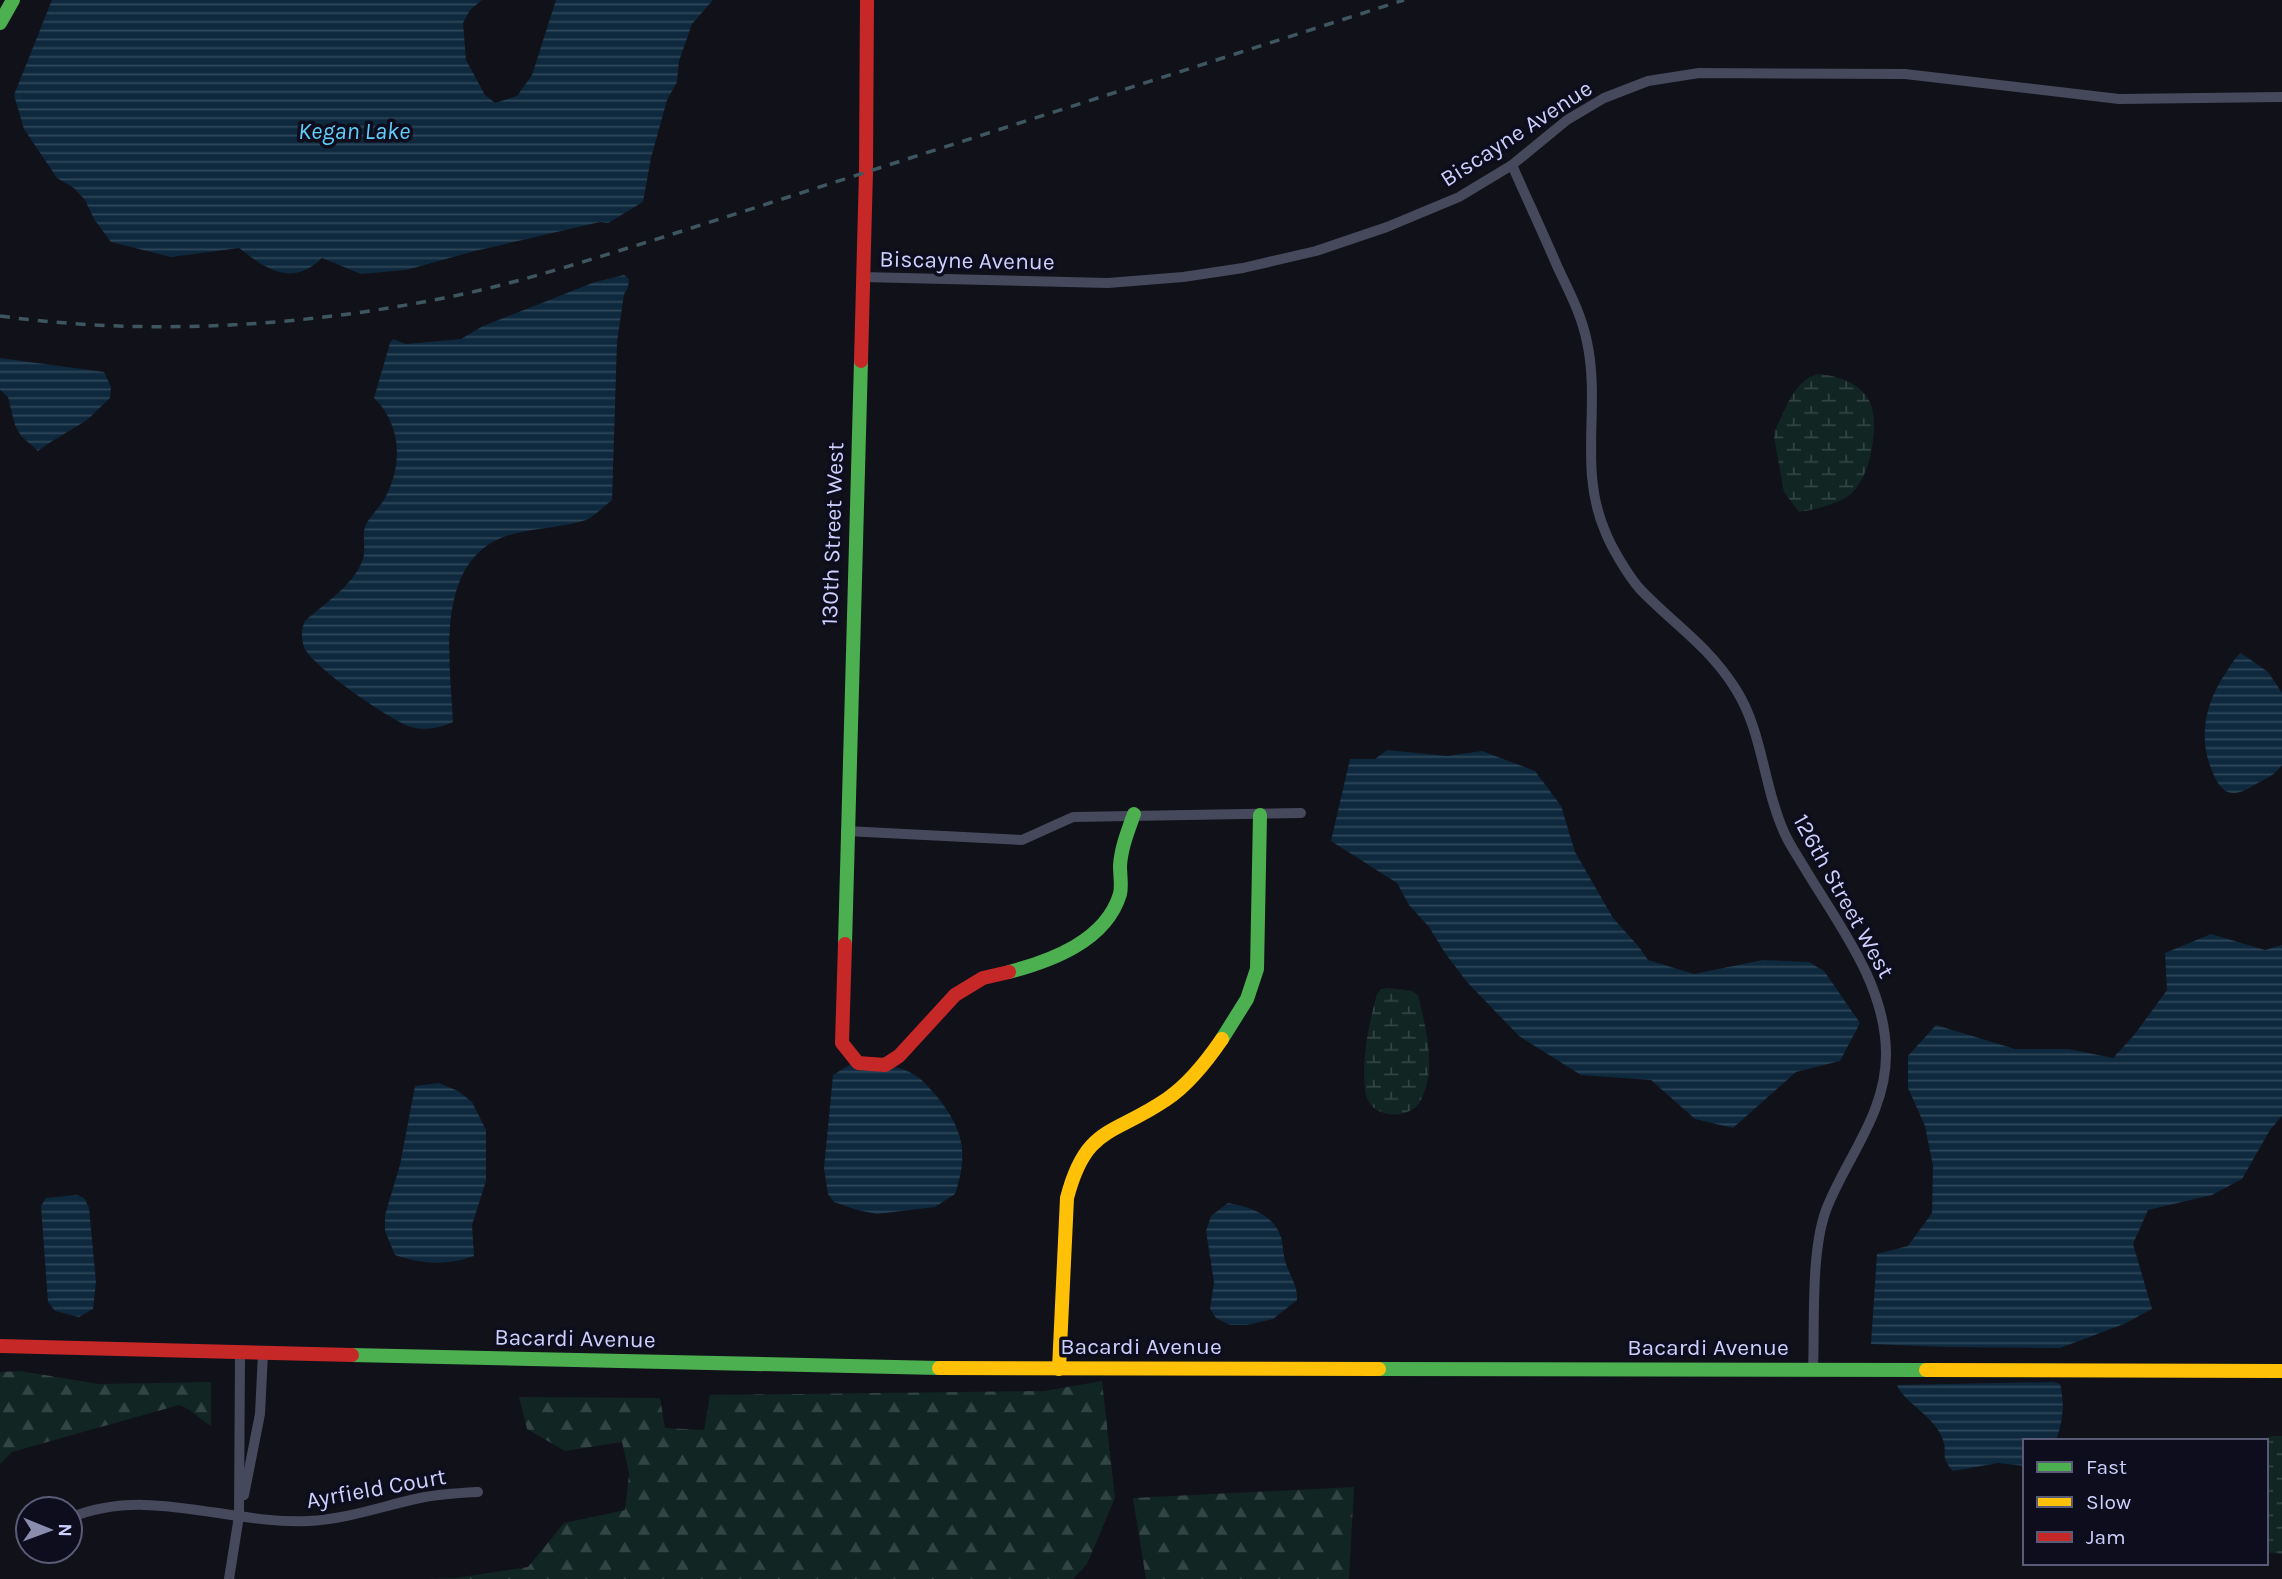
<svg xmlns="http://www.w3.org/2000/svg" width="2282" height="1579" viewBox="0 0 2282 1579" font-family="Karla,sans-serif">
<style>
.forest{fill:url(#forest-firs)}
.wetland{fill:url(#wetland-marsh)}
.water{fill:url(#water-rules)}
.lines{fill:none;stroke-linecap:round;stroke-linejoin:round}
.street{stroke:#46485b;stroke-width:10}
.fast{stroke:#4caf50;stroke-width:14}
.slow{stroke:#ffc107;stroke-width:14}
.jam{stroke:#c62828;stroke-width:14}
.rail{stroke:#3e565f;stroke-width:3.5;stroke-dasharray:10 9;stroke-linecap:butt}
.labels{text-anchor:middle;stroke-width:7;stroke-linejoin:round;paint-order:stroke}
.street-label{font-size:23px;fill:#cdd0fd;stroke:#0d0d1e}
.water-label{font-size:24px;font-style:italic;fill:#60ccf8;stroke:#0d0d1e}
</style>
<defs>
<pattern id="forest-firs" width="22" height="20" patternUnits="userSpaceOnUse" patternTransform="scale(1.75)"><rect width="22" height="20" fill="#112522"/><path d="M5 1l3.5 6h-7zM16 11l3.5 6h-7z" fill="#324443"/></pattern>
<pattern id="wetland-marsh" width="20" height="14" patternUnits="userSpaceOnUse" patternTransform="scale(1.75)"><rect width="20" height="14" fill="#112522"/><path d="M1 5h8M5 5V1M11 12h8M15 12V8" fill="none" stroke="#324443"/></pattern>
<pattern id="water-rules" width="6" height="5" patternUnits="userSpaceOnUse" patternTransform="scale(1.75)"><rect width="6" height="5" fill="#0e293d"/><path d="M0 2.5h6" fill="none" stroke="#30475a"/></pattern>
</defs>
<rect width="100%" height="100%" fill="#11111a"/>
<!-- forest -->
<g class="forest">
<path d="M20,1371L99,1384L211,1382V1426C199,1419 193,1410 179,1405L12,1452L0,1464V1372Z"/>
<polygon points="1102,1381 1115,1498 1087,1564 1073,1579 428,1579 455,1578 528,1567 564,1523 625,1510 629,1473 622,1442 565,1451 527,1429 519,1397 660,1398 665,1428 704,1430 710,1395 1044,1391"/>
<polygon points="1354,1487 1349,1579 1146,1579 1133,1498"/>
</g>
<!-- wetland -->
<g class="wetland">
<path d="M1819,374C1837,376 1856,381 1867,397C1882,417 1871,473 1854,491C1843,503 1815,510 1799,512L1784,492L1774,437L1775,430C1786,409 1794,379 1819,374Z"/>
<path d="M1388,988L1412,991L1418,995C1426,1029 1437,1066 1421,1100C1411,1121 1371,1119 1366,1095C1360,1065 1369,1022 1377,994L1381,989Z"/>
<polygon points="2273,1436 2282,1436 2282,1554 2266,1552 2266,1441 2254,1441"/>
</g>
<!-- water -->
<g class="water">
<path d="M52,0H482L470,10L463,23L466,60L485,95L495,103L517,96L532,75L556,0H713L692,24L679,61L677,82L667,100L651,158L643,202L608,223L600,222L475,251L406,270L361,274L322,258C292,287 267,270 239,248L171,257L111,242L94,219L85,200L74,188L57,178L24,129L14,95Z"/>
<path d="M624,275L629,279L628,288L624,294L617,342L612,500C604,506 595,516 586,520C566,527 538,528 517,533C432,552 450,658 453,722C440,728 425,731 411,727C391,721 310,665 304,647C301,637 301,629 305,621C325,603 354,585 363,559C366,549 362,537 365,527C369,516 381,507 386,496C403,463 401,424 374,398L390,343L393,339L406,344L461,339L483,326L595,282Z"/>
<polygon points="0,358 104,372 111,387 110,398 87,420 46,445 38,451 21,436 15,425 8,397 0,390"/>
<path d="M2241,653L2268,672L2282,693V765C2276,774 2266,779 2256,784C2233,799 2222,796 2212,771C2198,737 2205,704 2225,674C2230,667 2234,658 2241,653Z"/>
<polygon points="1387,750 1447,756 1482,751 1535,771 1561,806 1575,852 1613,918 1639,947 1648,960 1694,974 1763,960 1809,962 1824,971 1860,1023 1840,1061 1796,1072 1733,1128 1695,1119 1651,1080 1581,1075 1519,1036 1467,982 1445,953 1429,927 1409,905 1397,883 1331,841 1350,759 1375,759"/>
<polygon points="2211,934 2265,950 2282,945 2282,1116 2270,1130 2242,1179 2212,1195 2148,1210 2133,1244 2152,1309 2124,1324 2060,1348 1944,1347 1871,1344 1877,1254 1908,1246 1932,1213 1933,1166 1925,1126 1908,1088 1908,1056 1936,1025 2015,1049 2068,1049 2113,1058 2135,1034 2167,990 2165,953"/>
<path d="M851,1064C868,1066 890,1064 905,1070C920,1076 928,1086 938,1098C963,1129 969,1154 955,1194L935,1207L877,1214L857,1210L834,1202L828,1194L824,1168L833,1075Z"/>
<path d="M439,1083L458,1091L472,1102L486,1130V1181L472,1225L474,1256C446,1266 422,1264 395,1255L385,1231V1215L400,1165L415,1086Z"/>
<polygon points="77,1195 84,1198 89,1208 96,1282 93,1309 79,1317 55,1311 48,1302 41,1206 46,1198"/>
<path d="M1228,1203C1250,1207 1273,1214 1281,1237C1283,1245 1283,1255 1286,1264C1290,1276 1298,1286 1297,1300L1273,1319L1247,1325H1230L1216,1318L1210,1309L1214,1282L1206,1231L1211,1216Z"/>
<path d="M2053,1382L2060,1384C2065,1405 2063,1420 2056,1441H2025V1466L1998,1463L1953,1471C1939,1455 1948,1455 1943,1440C1935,1416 1904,1403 1897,1385Z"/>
</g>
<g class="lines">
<!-- street -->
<g class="street">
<path d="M1512,165C1527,199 1543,233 1558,268C1569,291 1582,316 1587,342C1601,407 1578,468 1605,531C1611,547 1628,575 1639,588C1672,623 1708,645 1735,688C1763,731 1763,786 1784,832C1789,844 1797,855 1804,867C1838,924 1885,983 1886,1052C1887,1111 1849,1154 1828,1205C1810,1247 1815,1323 1813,1370"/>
<polyline points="862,277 1108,283 1183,277 1243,268 1316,251 1387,227 1459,197 1512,165 1567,120 1604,98 1648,81 1699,73 1905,74 2119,99 2282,97"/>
<polyline points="846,831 1022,840 1073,817 1301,813"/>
<polyline points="244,1495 260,1414 263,1353"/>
<path d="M70,1518C148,1485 229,1525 309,1521C348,1519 382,1506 420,1498C439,1494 459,1493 478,1492"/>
<polyline points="27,1547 28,1545"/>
<polyline points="229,1579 239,1516 240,1353"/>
</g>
<!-- fast -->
<g class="fast">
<polyline points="0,23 13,0"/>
<polyline points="845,944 861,361"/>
<path d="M1009,972C1051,961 1106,941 1120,894C1122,886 1120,875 1120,866C1121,848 1128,831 1134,814"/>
<polyline points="1222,1039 1247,999 1257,969 1260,815"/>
<polyline points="352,1355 939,1368"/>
<polyline points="1379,1369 1926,1370"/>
</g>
<!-- slow -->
<g class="slow">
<polyline points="939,1368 1379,1369"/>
<path d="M1059,1369L1067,1198C1086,1125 1113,1136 1167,1099C1189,1084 1207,1061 1222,1039"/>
<polyline points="1926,1370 2282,1371"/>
</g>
<!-- jam -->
<g class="jam">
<polyline points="861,361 866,171 867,0"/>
<polyline points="845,944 842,1043 858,1063 885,1065 899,1056 955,995 983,978 1009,972"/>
<polyline points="0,1346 352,1355"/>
</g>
<!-- rail -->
<path class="rail" d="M0,316C147,336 299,327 444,298C516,284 585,261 654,240L1404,0"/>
</g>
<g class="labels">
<!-- street labels -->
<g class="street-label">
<text transform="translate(1516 133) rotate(-33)" y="8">Biscayne Avenue</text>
<text transform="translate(967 260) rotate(1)" y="8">Biscayne Avenue</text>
<text transform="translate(832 534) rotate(-88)" y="8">130th Street West</text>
<text transform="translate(1844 896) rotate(61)" y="8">126th Street West</text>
<text transform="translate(575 1338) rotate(1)" y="8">Bacardi Avenue</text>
<text x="1141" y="1354">Bacardi Avenue</text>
<text x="1708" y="1355">Bacardi Avenue</text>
<text transform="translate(376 1488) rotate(-10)" y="8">Ayrfield Court</text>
</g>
<!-- water labels -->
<g class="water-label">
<text x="354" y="139">Kegan Lake</text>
</g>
</g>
<!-- legend -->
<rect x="2023" y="1439" width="245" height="126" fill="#0d0d1e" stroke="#5a5b77" stroke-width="2"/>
<rect x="2037" y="1462" width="35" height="10" fill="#4caf50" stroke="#5a5b77" stroke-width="2"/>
<text x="2086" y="1474" font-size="21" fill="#cdd0fd">Fast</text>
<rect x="2037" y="1497" width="35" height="10" fill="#ffc107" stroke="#5a5b77" stroke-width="2"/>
<text x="2086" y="1509" font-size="21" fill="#cdd0fd">Slow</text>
<rect x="2037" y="1532" width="35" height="10" fill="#c62828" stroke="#5a5b77" stroke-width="2"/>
<text x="2086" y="1544" font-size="21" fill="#cdd0fd">Jam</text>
<!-- north arrow -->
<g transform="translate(49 1530) rotate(91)"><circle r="33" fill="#0d0d1e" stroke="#5a5b77" stroke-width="2"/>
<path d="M0-5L12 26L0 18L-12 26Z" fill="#8b8dae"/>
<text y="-10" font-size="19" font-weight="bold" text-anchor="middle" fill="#cdd0fd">N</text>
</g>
</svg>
